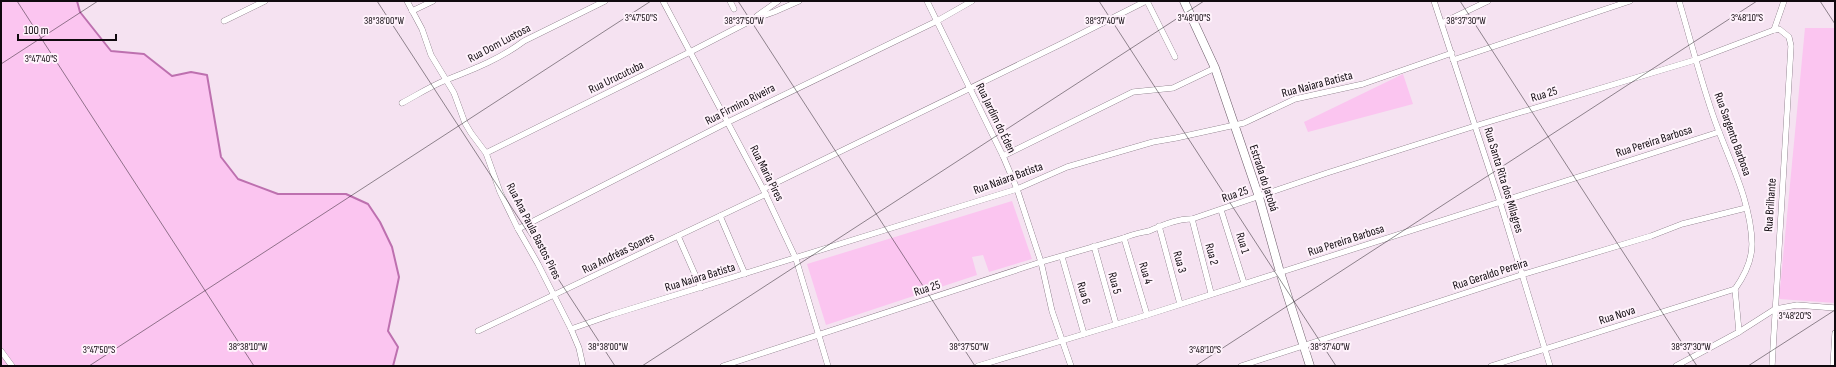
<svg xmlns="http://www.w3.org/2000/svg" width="1836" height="367" viewBox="0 0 1836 367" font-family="'Sofia Sans Condensed',sans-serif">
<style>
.green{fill:#fbc5f0}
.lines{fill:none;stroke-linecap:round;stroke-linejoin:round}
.stream{stroke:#bd70af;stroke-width:2}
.street-casing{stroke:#6b5b68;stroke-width:6}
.secondary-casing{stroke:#6b5b68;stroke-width:9}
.street{stroke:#fff;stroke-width:5.5}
.secondary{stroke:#fff;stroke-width:8}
.ticks{fill:none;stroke:#100a0f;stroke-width:1;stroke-opacity:0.45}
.labels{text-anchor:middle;stroke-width:4;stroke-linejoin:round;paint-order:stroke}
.street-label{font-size:12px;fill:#100a0f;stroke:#fef2fb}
.ticks-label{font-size:10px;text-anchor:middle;fill:#100a0f;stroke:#fef2fb;stroke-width:4;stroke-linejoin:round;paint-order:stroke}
</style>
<rect width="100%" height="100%" fill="#f5e2f1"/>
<!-- green -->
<g class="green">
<polygon points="1,1 77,1 80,12 111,51 144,54 172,76 191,72 207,75 221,157 238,179 278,194 346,194 368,204 380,222 392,247 399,277 388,331 398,347 393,366 1,366"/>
<polygon points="1805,28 1835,28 1835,303 1779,299"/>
<polygon points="1403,74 1413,104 1308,132 1304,122"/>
<polygon points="1012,201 1032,259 989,272 983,255 972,257 977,275 826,325 807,264"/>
</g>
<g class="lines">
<!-- stream -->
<polyline class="stream" points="77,1 80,12 111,51 144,54 172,76 191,72 207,75 221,157 238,179 278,194 346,194 368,204 380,222 392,247 399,277 388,331 398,347 393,366"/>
<defs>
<g id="street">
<polyline points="407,1 422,29 431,55 454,93 465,123 471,133 486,153 500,192 518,229 538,264 571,329 579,348 583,366"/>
<polyline points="663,1 763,189 796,259 828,366"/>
<polyline points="730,1 734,9"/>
<polyline points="927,1 1003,156 1017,189 1041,262 1052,311 1071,366"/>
<polyline points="1147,1 1175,57"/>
<polyline points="1434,1 1500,202 1550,366"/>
<polyline points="412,11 433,1"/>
<polyline points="757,16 778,1"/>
<polyline points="224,21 265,1"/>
<polyline points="1442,23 1488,1"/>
<polyline points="1774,30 1784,1"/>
<polyline points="1453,60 1630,1"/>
<path d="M402,103C417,95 431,86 446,80C474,69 500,59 524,41L605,1"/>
<polyline points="486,153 690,52 754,19 774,12 799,1"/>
<polyline points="1003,156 1133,92 1173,88 1215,68"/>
<polyline points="763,189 1059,45 1146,1"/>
<polyline points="1221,210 1244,283"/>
<polyline points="720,216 745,274"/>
<polyline points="1192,219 1211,293"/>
<polyline points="1159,226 1180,304"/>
<polyline points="518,229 728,122 937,21 972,1"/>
<polyline points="678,236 701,288"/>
<polyline points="1124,238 1147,315"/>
<polyline points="1094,246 1116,324"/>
<polyline points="1062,257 1084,334"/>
<polyline points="1735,289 1739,332"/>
<polyline points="571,329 611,315 1017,189 1067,167 1153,142 1176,138 1244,123 1295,99 1363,84 1452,53"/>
<polyline points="478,331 766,194"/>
<polyline points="1,351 12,366"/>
<path d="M723,366L1041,262L1124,238C1132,234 1140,233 1149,231C1160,226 1180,218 1192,219L1327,173L1475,126L1695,60L1774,30L1779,29L1789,37L1791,46L1772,366"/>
<polyline points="978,366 1147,315 1719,132"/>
<polyline points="1241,366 1521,275 1651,236 1682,224 1746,208"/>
<path d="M1491,366L1735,289C1745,275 1752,261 1752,244C1751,201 1729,160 1715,121C1701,82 1691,41 1679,1"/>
<polyline points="1676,366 1739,332 1775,309 1797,305 1835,308"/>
<polyline points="1833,366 1835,333"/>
</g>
<polyline id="secondary" points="1184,1 1215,68 1259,197 1280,272 1310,366"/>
</defs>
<!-- street casing -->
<use href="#street" class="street-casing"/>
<!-- secondary casing -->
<use href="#secondary" class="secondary-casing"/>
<!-- street -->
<use href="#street" class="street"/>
<!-- secondary -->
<use href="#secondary" class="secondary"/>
</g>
<!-- ticks -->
<path class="ticks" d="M17,1L254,366M377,1L615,366M738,1L975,366M1099,1L1336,366M1460,1L1697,366M1820,1L1835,24M1,64L98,1M89,366L651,1M642,366L1204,1M1195,366L1757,1M1748,366L1835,310"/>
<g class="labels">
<!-- street labels -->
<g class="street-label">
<text transform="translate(499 43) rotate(-28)" y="4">Rua Dom Lustosa</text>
<text transform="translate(616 77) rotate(-26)" y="4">Rua Urucutuba</text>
<text transform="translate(1317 84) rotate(-15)" y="4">Rua Naiara Batista</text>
<text transform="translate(1544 94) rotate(-17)" y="4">Rua 25</text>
<text transform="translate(740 104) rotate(-27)" y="4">Rua Firmino Riveira</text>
<text transform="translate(996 118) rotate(64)" y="4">Rua Jardim do Éden</text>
<text transform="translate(1733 134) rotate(70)" y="4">Rua Sargento Barbosa</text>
<text transform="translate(1654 141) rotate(-18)" y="4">Rua Pereira Barbosa</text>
<text transform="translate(767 173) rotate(63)" y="4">Rua Maria Pires</text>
<text transform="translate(1008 178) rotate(-20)" y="4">Rua Naiara Batista</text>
<text transform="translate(1264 178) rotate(72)" y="4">Estrada do Jatobá</text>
<text transform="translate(1504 180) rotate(73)" y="4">Rua Santa Rita dos Milagres</text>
<text transform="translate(1235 194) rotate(-19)" y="4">Rua 25</text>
<text transform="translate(1770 205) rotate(-86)" y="4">Rua Brilhante</text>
<text transform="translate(534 231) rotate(63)" y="4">Rua Ana Paula Bastos Pires</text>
<text transform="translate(1346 240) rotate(-18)" y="4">Rua Pereira Barbosa</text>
<text transform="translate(1243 243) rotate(73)" y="4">Rua 1</text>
<text transform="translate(618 253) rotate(-26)" y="4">Rua Andréas Soares</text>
<text transform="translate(1212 254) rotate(75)" y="4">Rua 2</text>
<text transform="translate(1180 262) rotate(75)" y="4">Rua 3</text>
<text transform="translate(1146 273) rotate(73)" y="4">Rua 4</text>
<text transform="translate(1490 274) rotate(-18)" y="4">Rua Geraldo Pereira</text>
<text transform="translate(700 277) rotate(-17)" y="4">Rua Naiara Batista</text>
<text transform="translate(1115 283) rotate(75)" y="4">Rua 5</text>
<text transform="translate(927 288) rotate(-18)" y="4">Rua 25</text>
<text transform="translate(1084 293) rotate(74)" y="4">Rua 6</text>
<text transform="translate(1617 315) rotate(-18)" y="4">Rua Nova</text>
</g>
</g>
<g class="ticks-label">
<text x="641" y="21">3°47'50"S</text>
<text x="1194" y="21">3°48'00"S</text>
<text x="1747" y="21">3°48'10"S</text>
<text x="384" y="24">38°38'00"W</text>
<text x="1105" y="24">38°37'40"W</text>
<text x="1466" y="24">38°37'30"W</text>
<text x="744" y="24">38°37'50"W</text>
<text x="41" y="62">3°47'40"S</text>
<text x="1795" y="319">3°48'20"S</text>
<text x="248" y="350">38°38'10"W</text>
<text x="608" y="350">38°38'00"W</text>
<text x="969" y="350">38°37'50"W</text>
<text x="1330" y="350">38°37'40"W</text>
<text x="1691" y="350">38°37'30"W</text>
<text x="99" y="353">3°47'50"S</text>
<text x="1205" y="353">3°48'10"S</text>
</g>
<!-- border -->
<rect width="1836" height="367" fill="none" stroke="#100a0f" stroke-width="4"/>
<!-- scale -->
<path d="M18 34v6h98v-6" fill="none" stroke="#100a0f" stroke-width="2"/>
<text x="24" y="34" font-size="12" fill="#100a0f" stroke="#fef2fb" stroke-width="3" paint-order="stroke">100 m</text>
</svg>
